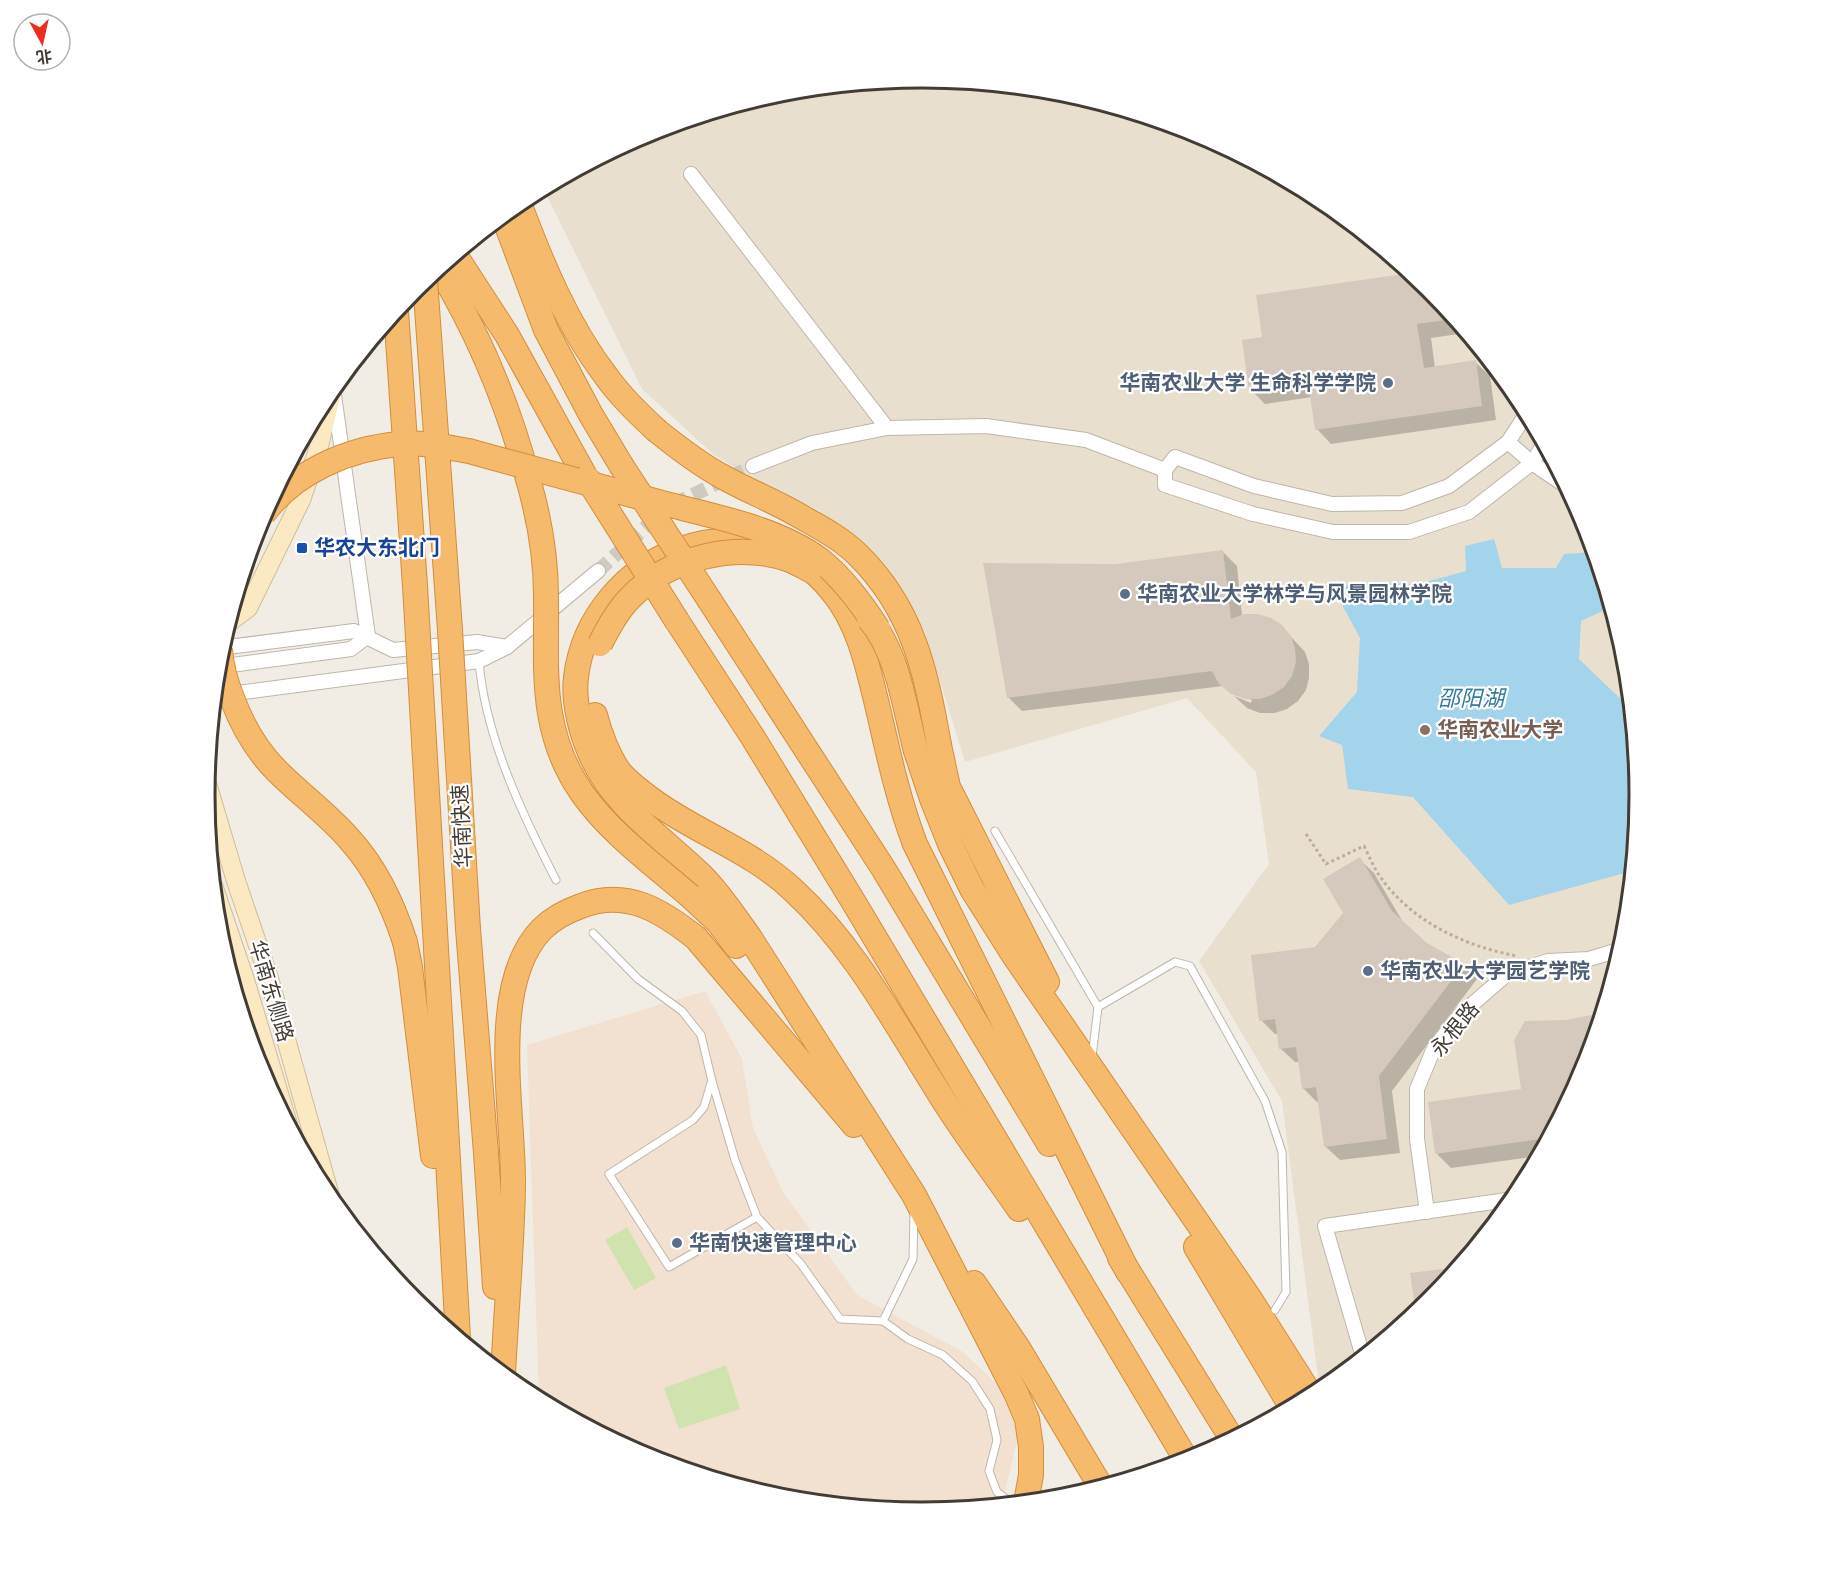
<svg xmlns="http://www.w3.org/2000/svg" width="1844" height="1591" viewBox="0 0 1844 1591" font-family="'Archivo Narrow','Noto Sans SC',sans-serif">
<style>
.commercial{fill:#f2e1d0}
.education{fill:#e9dfcf}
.green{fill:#d0e3af}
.water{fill:#a3d4eb}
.shadow{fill:#0003}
.building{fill:#d5c9bd}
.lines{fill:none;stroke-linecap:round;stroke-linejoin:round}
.street-tunnel{stroke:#cec9c1;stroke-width:14;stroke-dasharray:14 7;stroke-linecap:butt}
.lane-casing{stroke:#bfb6ab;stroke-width:9}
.street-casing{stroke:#bfb6ab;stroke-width:16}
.secondary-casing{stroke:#d1bd99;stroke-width:20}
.highway-casing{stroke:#d38e3c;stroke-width:26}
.path{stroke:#bdad9a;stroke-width:3;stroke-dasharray:3 3;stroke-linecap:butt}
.lane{stroke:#fff;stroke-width:7}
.street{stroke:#fff;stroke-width:14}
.secondary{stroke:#fbe9c4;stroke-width:18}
.highway{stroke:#f5ba6c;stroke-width:24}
.highway-bridge-casing{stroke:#d38e3c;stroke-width:26;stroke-linecap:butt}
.highway-bridge{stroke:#f5ba6c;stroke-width:24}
.service-dot{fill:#5c6f8a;stroke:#fff;stroke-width:2}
.transit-dot{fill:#1a4fb4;stroke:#fff;stroke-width:2}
.education-dot{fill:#8d6e63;stroke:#fff;stroke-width:2}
.labels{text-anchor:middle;stroke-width:4.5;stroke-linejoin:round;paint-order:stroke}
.service-label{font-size:21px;font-weight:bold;fill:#4e5e75;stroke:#fff;text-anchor:start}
.transit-label{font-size:21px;font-weight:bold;fill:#164399;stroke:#fff;text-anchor:start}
.education-label{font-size:21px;font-weight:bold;fill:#785e54;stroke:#fff;text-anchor:start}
.street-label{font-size:21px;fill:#433c35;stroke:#fff}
.water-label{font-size:22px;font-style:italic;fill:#337ba0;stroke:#fff}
.rim{fill:none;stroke:#433c35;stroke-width:3}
</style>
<rect width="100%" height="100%" fill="#f1ece4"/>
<!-- commercial -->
<polygon class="commercial" points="705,991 742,1059 753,1128 783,1192 857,1295 963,1352 1002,1389 1019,1432 1002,1505 922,1513 782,1499 647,1458 539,1400 527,1045"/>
<!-- education -->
<polygon class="education" points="922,78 1062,92 1197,133 1321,199 1430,288 1519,397 1585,521 1626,656 1639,796 1626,936 1585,1070 1518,1194 1429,1303 1326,1388 1318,1377 1282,1101 1199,961 1269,864 1256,772 1187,698 965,762 925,632 885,564 818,510 762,483 714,455 642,389 543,188 648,132 782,92"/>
<!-- green -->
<g class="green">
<polygon points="627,1227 656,1278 634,1290 605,1240"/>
<polygon points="726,1365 740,1409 679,1429 664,1388"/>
</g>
<!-- water -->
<polygon class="water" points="1494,539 1502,568 1556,568 1564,554 1594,552 1611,607 1581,621 1579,659 1631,709 1639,796 1632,871 1509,905 1413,797 1348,789 1342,745 1319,736 1357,692 1360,638 1333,588 1377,581 1415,585 1466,571 1465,546"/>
<!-- shadow -->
<g class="shadow">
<polygon points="1430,288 1466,333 1431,338 1435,368 1475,362 1490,376 1496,420 1331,444 1317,429 1312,397 1265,404 1250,389 1264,338"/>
<polygon points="1222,551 1237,566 1242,616 1281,626 1305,652 1309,664 1309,678 1306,690 1298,701 1287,709 1275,713 1260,713 1247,708 1234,696 1251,703 1252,700 1230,692 1223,686 1022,711 1008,697 1116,565"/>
<polygon points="1359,859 1374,873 1404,924 1426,944 1463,965 1477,979 1392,1091 1400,1153 1340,1160 1325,1146 1320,1102 1317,1102 1303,1088 1300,1062 1295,1062 1280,1048 1279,1034 1275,1034 1261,1020 1345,913"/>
<polygon points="1602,1015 1585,1070 1539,1156 1451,1168 1437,1154 1523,1090 1567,1022"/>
</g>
<!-- building -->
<g class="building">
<polygon points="1411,273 1430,288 1454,319 1417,324 1424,368 1476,360 1482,406 1315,430 1308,382 1249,390 1242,340 1262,337 1256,295"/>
<polygon points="1223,550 1231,619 1244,614 1258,614 1271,618 1282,625 1291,636 1295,649 1296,662 1292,676 1284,687 1272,695 1260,699 1245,699 1231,694 1219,684 1212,671 1007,698 983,563 1116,564"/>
<polygon points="1360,857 1392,911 1427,943 1464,964 1379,1076 1387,1139 1324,1147 1316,1087 1302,1089 1296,1047 1279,1049 1275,1019 1259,1021 1251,955 1315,947 1343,913 1323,879"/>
<polygon points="1602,1013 1585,1070 1548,1138 1435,1154 1428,1102 1521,1089 1514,1040 1525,1021 1566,1020"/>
<polygon points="1459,1267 1429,1303 1416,1314 1410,1273"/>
</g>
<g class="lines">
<!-- street-tunnel -->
<g class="street-tunnel">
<polyline points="674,504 753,466"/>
<polyline points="598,571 659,515"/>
</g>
<defs>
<g id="lane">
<path d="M479,661C485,736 522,814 556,880"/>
<polyline points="995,831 1098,1007 1092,1057"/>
<polyline points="593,933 638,979 682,1011 701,1035 712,1081 735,1160 757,1217 801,1264 840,1319 883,1321 908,1339 943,1355 972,1381 990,1409 997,1440 989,1471 997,1492 1013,1504"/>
<polyline points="1098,1007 1175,962 1190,966 1265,1101 1282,1152 1286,1292 1275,1310"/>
<polyline points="711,1083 704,1107 693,1120 609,1174 669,1267 757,1217"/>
<polyline points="883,1321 913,1259 914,1213"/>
</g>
<g id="street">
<polyline points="691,174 887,428"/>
<polyline points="334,395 368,636"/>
<polyline points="1508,442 1532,463 1566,486"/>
<polyline points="753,466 812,443 887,428 986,426 1086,440 1165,470"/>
<polyline points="1165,470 1165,485 1253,514 1333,532 1409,532 1469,512 1532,463 1544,444"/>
<polyline points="1165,470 1175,457 1254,486 1332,504 1402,503 1449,486 1508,442 1527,413"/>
<polyline points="220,648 354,631 393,650 477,642 507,647"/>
<polyline points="217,667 351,649 368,636"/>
<polyline points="214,696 479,661 507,647 598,571"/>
<polyline points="1427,1212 1417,1139 1417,1089 1434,1048 1461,1014 1506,975 1548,961 1589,959 1622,949"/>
<polyline points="1363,1357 1325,1226 1514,1199"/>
</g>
<g id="secondary">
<polyline points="229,621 232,620 248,608 301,500 318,450 333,388"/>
<polyline points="206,780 236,881 268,975 332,1203"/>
<polyline points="213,885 246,983 288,1124"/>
</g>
<g id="highway">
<path d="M519,203C541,262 567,325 606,376C620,396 638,413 656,430"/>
<polyline points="503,215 546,330 591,415 621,465"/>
<polyline points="455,255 507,335 585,476"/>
<path d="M439,268C479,334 508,404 528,479"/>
<polyline points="710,601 883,868 1049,1144"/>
<polyline points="677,621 752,736 853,901 1187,1461"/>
<path d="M595,715C600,734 607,753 618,770C626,781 640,791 652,800C697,833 752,851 793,890C855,947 894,1022 939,1093C963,1132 992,1170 1019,1209"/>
<polyline points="939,745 948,787 1047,982"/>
<polyline points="916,751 932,799 950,844 972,889 1015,957 1248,1296 1312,1397"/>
<polyline points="690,896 718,922 736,946"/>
<polyline points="468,929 486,1153 495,1287"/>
<polyline points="435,931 458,1338"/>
<polyline points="405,942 410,967 433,1156"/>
<polyline points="1196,1247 1292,1408"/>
<polyline points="1120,1258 1232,1439"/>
<polyline points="974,1283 1018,1348 1101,1487"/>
<path d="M503,1375C506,1312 512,1248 513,1185C514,1113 487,985 542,929C553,918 567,911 581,906C626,888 662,911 696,938L854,1125"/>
<path d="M1026,1503L1031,1475V1447L1027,1419L1016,1393L914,1195L750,938C735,917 720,894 701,875C663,838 613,806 591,755C581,733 573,702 576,677C591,556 749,488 832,591C860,624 869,672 879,713C889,757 899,802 915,844L1128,1272"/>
</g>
</defs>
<!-- lane casing -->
<use href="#lane" class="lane-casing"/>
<!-- street casing -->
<use href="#street" class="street-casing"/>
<!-- secondary casing -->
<use href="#secondary" class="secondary-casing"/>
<!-- highway casing -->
<use href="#highway" class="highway-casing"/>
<!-- path -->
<path class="path" d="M1306,834L1326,864L1364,846C1369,856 1373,866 1379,875C1410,921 1464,946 1517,956"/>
<!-- lane -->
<use href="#lane" class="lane"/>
<!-- street -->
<use href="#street" class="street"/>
<!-- secondary -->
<use href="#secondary" class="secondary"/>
<!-- highway -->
<use href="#highway" class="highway"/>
<defs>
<g id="highway-bridge">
<polyline points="425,280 450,630 468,929"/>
<polyline points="396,311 415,586 435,931"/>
<path d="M656,430C677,447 699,464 723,477C750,492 779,503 805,519C823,529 843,540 858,555C913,609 926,672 939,745"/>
<polyline points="621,465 710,601"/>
<polyline points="587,478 677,621"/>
<path d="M528,479C539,517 546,556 546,596C547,667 538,730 582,793C610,833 653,864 690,896"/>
<path d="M263,514C294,472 349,448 400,444C423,442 446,447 469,451C533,469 598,486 662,503C713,516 777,528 820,560C844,579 862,604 878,629"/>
<path d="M869,619C898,652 905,709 916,751"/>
<path d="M600,644C608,628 617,611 630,598C669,557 737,541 790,560C797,563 804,567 810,570"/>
<path d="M220,649C221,665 226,683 232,698C242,725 257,751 277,771C301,795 329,815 351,841C377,870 393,905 405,942"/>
</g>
</defs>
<!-- highway-bridge casing -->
<use href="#highway-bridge" class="highway-bridge-casing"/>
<!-- highway-bridge -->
<use href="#highway-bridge" class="highway-bridge"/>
</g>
<!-- markers -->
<g class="service-dot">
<circle cx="1388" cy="383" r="6"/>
<circle cx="1125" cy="594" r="6"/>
<circle cx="1368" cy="971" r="6"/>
<circle cx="677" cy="1243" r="6"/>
</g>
<rect class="transit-dot" x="296" y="542" width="12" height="12" rx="3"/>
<circle class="education-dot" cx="1425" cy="730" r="6"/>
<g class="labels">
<!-- service labels -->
<g class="service-label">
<text x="1376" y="390" text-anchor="end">华南农业大学 生命科学学院</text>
<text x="1137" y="601">华南农业大学林学与风景园林学院</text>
<text x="1380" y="978">华南农业大学园艺学院</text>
<text x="689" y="1250">华南快速管理中心</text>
</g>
<!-- transit labels -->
<g class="transit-label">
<text x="314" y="555">华农大东北门</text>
</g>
<!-- education labels -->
<g class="education-label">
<text x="1437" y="737">华南农业大学</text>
</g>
<!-- street labels -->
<g class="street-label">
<text transform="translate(462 826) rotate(-93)" y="7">华南快速</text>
<text transform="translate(271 991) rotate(73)" y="7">华南东侧路</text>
<text transform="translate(1455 1029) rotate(-51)" y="7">永根路</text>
</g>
<!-- water labels -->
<g class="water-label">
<text x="1471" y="706">邵阳湖</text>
</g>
</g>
<!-- crop -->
<path d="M0 0H1844V1591H0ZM215 795a707 707 0 1 1 1414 0a707 707 0 1 1-1414 0Z" fill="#fff" fill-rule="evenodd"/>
<path class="rim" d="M215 795a707 707 0 1 1 1414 0a707 707 0 1 1-1414 0Z"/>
<!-- north arrow -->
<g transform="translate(42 42) rotate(172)"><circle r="28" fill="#ffffff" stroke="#b4b1ae" stroke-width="1.5"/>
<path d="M0-4.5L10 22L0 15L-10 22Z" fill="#ec2c20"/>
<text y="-9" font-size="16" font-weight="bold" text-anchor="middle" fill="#433c35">北</text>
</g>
</svg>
